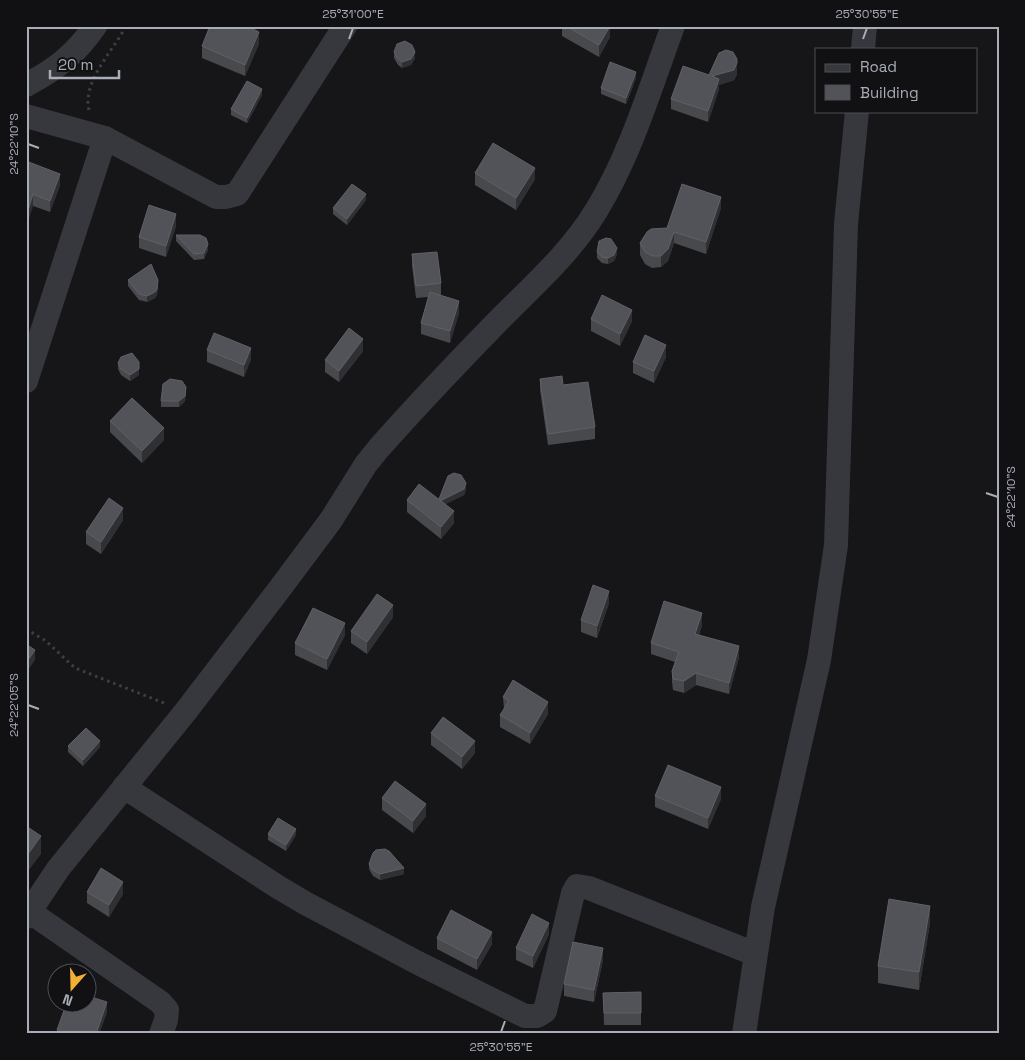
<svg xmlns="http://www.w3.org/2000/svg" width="1025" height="1060" viewBox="0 0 1025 1060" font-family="'Space Grotesk',sans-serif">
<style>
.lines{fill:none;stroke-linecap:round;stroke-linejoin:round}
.path{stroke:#3d3f44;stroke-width:3;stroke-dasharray:2.5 4;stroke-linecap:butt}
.street{stroke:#37383d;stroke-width:24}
.wall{fill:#47494d}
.shaded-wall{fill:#2f3033}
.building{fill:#525359;stroke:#5f6168}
.ticks{fill:none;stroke:#a8adb8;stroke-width:2}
.neatline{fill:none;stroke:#a8adb8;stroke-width:2}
.ticks-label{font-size:12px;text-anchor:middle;fill:#a8adb8}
</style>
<rect width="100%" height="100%" fill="#161618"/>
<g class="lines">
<!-- path -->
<g class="path">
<path d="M89,110C82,81 114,50 126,26"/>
<polyline points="26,629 46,641 75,668 164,703"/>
</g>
<!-- street -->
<g class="street">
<polyline points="863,49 865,26"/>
<path d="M26,85C55,70 76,54 95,26"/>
<polyline points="26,116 105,138 26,381"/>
<polyline points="105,138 216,197 226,197 237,194 345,26"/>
<polyline points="124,787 278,887 305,903 418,963 525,1016 537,1016 545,1011 573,893 577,886 589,888 755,954"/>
<polyline points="30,912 160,1002 167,1010 166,1020 161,1034"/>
<path d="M26,917L58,869L186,711L278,591L331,520L366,464L379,448C418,404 459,361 501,318C534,285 571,252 596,211C631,154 650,88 673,26"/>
<polyline points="744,1034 763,907 819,660 836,545 846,224 857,111"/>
</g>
</g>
<!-- wall -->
<g class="wall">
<polygon points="562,26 610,26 610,37 599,57 562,36"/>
<polygon points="259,44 245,76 202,58 202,46"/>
<polygon points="394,52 415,58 411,65 402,68 398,65 394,58"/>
<polygon points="737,74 734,80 719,85 719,89 708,122 671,109 671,99 709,75"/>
<polygon points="636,78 626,104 601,94 601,88"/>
<polygon points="262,95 247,123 231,115 231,109"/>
<polygon points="26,161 60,185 50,212 33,206"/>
<polygon points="475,173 535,179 516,210 475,185"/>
<polygon points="366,200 347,225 333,214 333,208"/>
<polygon points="721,208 706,254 674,243 668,261 661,267 652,268 645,264 640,255 640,243 667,228"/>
<polygon points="176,226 166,257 139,248 139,237"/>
<polygon points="176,235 208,250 204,259 194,260 176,241"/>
<polygon points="597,252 617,254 614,261 608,264 602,263 597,258"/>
<polygon points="412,254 441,283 441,295 440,295 459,313 450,343 421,334 421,323 428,297 416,298 412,266"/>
<polygon points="128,280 158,286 157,295 155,298 147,302 139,300 128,286"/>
<polygon points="591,319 632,321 620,346 591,331"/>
<polygon points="207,350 251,359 244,377 207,362"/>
<polygon points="363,351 339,382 325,372 325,360"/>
<polygon points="666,357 654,383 633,373 633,362"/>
<polygon points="139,362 139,375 130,381 121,375 118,369 118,363"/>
<polygon points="540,379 595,427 595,439 548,445 540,390"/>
<polygon points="186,393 185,401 179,407 161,407 161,401"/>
<polygon points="110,421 164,440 142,463 110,432"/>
<polygon points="466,489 464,495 445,504 454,523 441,539 407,512 407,500 439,499"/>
<polygon points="123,520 101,554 86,544 86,532"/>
<polygon points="609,603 597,638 581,632 581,620"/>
<polygon points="393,617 367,654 351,643 351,631"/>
<polygon points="702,625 699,635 739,657 729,694 696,685 684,693 673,690 672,682 672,671 675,662 651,654 651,643"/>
<polygon points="345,635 327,670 295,655 295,643"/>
<polygon points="503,697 548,714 530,744 500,727 500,715 504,709"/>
<polygon points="431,733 475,753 462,769 431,745"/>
<polygon points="68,746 100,747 83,766 68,752"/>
<polygon points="655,796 721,799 708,829 655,807"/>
<polygon points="382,798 426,816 413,833 382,810"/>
<polygon points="268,834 296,835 286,851 268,840"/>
<polygon points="369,864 404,874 380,880 373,876 369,869"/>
<polygon points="87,892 123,894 109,917 87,903"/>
<polygon points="930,923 919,990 878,983 878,966"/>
<polygon points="549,934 533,968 516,960 516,948"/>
<polygon points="437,938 492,944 477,970 437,949"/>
<polygon points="603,960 594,1002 564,996 564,984"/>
<polygon points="641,992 641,1025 604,1025 603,993"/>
<polygon points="107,1012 99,1034 57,1034 57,1030"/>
</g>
<!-- shaded-wall -->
<g class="shaded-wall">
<polygon points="610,26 610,37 599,57 599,45"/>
<polygon points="259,32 259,44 245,76 245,65"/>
<polygon points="415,52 415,58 411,65 402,68 402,62"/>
<polygon points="737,63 737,74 734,80 719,85 719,89 708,122 708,111 712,76"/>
<polygon points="636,72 636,78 626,104 626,98"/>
<polygon points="262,89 262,95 247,123 247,118"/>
<polygon points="535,168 535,179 516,210 516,198"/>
<polygon points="60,174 60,185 50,212 50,201"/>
<polygon points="33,194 33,206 26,228 26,217"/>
<polygon points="366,194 366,200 347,225 347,219"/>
<polygon points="721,197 721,208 706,254 706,242"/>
<polygon points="176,214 176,226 166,257 166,246"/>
<polygon points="674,232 674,243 668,261 661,267 661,256"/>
<polygon points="208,244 208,250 204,259 204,253"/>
<polygon points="617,248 617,254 614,261 608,264 608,258"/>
<polygon points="158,280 157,295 155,298 147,302 147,296"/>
<polygon points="459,301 459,313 450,343 450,331"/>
<polygon points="632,310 632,321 620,346 620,334"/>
<polygon points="363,339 363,351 339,382 339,371"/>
<polygon points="666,345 666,357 654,383 654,371"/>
<polygon points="251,348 251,359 244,377 244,365"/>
<polygon points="139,369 139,375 130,381 130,375"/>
<polygon points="186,387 185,401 179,407 179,401"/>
<polygon points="164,428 164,440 142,463 142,451"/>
<polygon points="466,483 466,489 464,495 438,508 438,502"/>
<polygon points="123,508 123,520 101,554 101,542"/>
<polygon points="454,511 454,523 441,539 441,527"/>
<polygon points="609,591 609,603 597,638 597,626"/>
<polygon points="393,605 393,617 367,654 367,642"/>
<polygon points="702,613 702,625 695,645 695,634"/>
<polygon points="345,623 345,635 327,670 327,659"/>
<polygon points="739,646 739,657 729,694 729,683"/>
<polygon points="35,650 35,660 26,673 26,663"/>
<polygon points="696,673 696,685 684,693 684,681"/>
<polygon points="548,702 548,714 530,744 530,733"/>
<polygon points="100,741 100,747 83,766 83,760"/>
<polygon points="475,741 475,753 462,769 462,757"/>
<polygon points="721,787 721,799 708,829 708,818"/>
<polygon points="426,804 426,816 413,833 413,821"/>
<polygon points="296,829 296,835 286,851 286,845"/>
<polygon points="41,836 41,854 26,874 26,857"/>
<polygon points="404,868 404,874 380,880 380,874"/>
<polygon points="123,882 123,894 109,917 109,905"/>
<polygon points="930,906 930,923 919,990 919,972"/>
<polygon points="549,923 549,934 533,968 533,956"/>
<polygon points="492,932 492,944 477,970 477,959"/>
<polygon points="603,948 603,960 594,1002 594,990"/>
<polygon points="107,1002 107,1012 99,1034 96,1034"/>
</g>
<!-- building -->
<g class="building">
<polygon points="210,26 247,26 259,32 245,65 202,46"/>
<polygon points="566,26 610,26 599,45"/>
<polygon points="405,41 412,45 415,52 411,59 402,62 398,59 394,52 397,44"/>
<polygon points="726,50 733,52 737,59 737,63 734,70 712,76 719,79 708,111 671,99 683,66 709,75 719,53"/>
<polygon points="610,62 636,72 626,98 601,88"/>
<polygon points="247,81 262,89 247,118 231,109"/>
<polygon points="493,143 535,168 516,198 475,173"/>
<polygon points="26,161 60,174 50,201 33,194 26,217"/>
<polygon points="352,184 366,194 347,219 333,208"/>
<polygon points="682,184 721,197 706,242 674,232 668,249 661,256 652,256 645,252 640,243 647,232 651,229 667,228"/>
<polygon points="149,205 176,214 166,246 139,237"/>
<polygon points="176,235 200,235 206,238 208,244 204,253 194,254"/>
<polygon points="606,238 611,239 617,248 614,255 608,258 602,257 597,252 599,241"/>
<polygon points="437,252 441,283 416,286 412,254"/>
<polygon points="151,264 158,280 157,289 155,292 147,296 139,294 128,280"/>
<polygon points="430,292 459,301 450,331 421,323"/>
<polygon points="602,295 632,310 620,334 591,319"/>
<polygon points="349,328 363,339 339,371 325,360"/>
<polygon points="214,333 251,348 244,365 207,350"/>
<polygon points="645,335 666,345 654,371 633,362"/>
<polygon points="132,353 139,362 139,369 130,375 121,369 118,363 121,357"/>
<polygon points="562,376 563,385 588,382 595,427 548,434 540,379"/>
<polygon points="170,379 182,381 186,387 185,396 179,401 161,401 163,384"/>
<polygon points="132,398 164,428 142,451 110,421"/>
<polygon points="454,473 461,475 466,483 464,489 440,501 439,499 448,476"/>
<polygon points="419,484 454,511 441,527 407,500"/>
<polygon points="109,498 123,508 101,542 86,532"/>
<polygon points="593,585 609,591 597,626 581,620"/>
<polygon points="377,594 393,605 367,642 351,631"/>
<polygon points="664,601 702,613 695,634 739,646 729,683 696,673 684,681 673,679 672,671 679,652 651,643"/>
<polygon points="313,608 345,623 327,659 295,643"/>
<polygon points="26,644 35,650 26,663"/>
<polygon points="513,680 548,702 530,733 500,715 509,701 503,697"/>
<polygon points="443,717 475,741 462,757 431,733"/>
<polygon points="86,728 100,741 83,760 68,746"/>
<polygon points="668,765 721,787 708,818 655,796"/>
<polygon points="395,781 426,804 413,821 382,798"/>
<polygon points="278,818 296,829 286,845 268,834"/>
<polygon points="26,826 41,836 26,857"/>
<polygon points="385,849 389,851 404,868 380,874 373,870 369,864 373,853 376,850"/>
<polygon points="101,868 123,882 109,905 87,892"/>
<polygon points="889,899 930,906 919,972 878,966"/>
<polygon points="451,910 492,932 477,959 437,938"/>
<polygon points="532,914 549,923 533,956 516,948"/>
<polygon points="573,942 603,948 594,990 564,984"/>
<polygon points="641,992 641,1013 604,1013 603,993"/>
<polygon points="88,996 107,1002 96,1034 68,1034 57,1030 67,1002 88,1002"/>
</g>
<!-- ticks -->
<path class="ticks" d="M349,39L353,28M863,39L867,28M28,144L39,148M986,493L998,497M28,705L39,709M501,1032L505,1021"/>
<!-- border -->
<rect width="1025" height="1060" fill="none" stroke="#111113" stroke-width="55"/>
<!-- legend -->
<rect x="815" y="48" width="162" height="65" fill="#111113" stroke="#4d4f55"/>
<rect x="825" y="64" width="25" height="8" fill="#37383d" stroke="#4d4f55"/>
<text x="860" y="72" font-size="15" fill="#a8adb8">Road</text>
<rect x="825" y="85" width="25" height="15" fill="#525359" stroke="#4d4f55"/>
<text x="860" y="98" font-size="15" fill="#a8adb8">Building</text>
<!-- north arrow -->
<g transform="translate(72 988) rotate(200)"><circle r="24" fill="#111113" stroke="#4d4f55"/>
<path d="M0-4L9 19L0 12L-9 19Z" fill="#f2b134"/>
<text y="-8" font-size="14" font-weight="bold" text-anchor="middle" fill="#a8adb8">N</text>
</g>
<!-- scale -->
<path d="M50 70v8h69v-8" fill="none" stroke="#a8adb8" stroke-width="2.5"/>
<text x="58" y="70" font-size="15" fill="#a8adb8" stroke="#111113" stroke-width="4" paint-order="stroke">20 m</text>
<rect x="28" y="28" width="970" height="1004" class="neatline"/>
<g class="ticks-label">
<text x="353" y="18">25°31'00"E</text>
<text x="867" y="18">25°30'55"E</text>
<text transform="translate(14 144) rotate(-90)" y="4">24°22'10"S</text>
<text transform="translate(1011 497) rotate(-90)" y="4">24°22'10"S</text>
<text transform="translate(14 705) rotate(-90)" y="4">24°22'05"S</text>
<text x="501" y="1051">25°30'55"E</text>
</g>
</svg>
